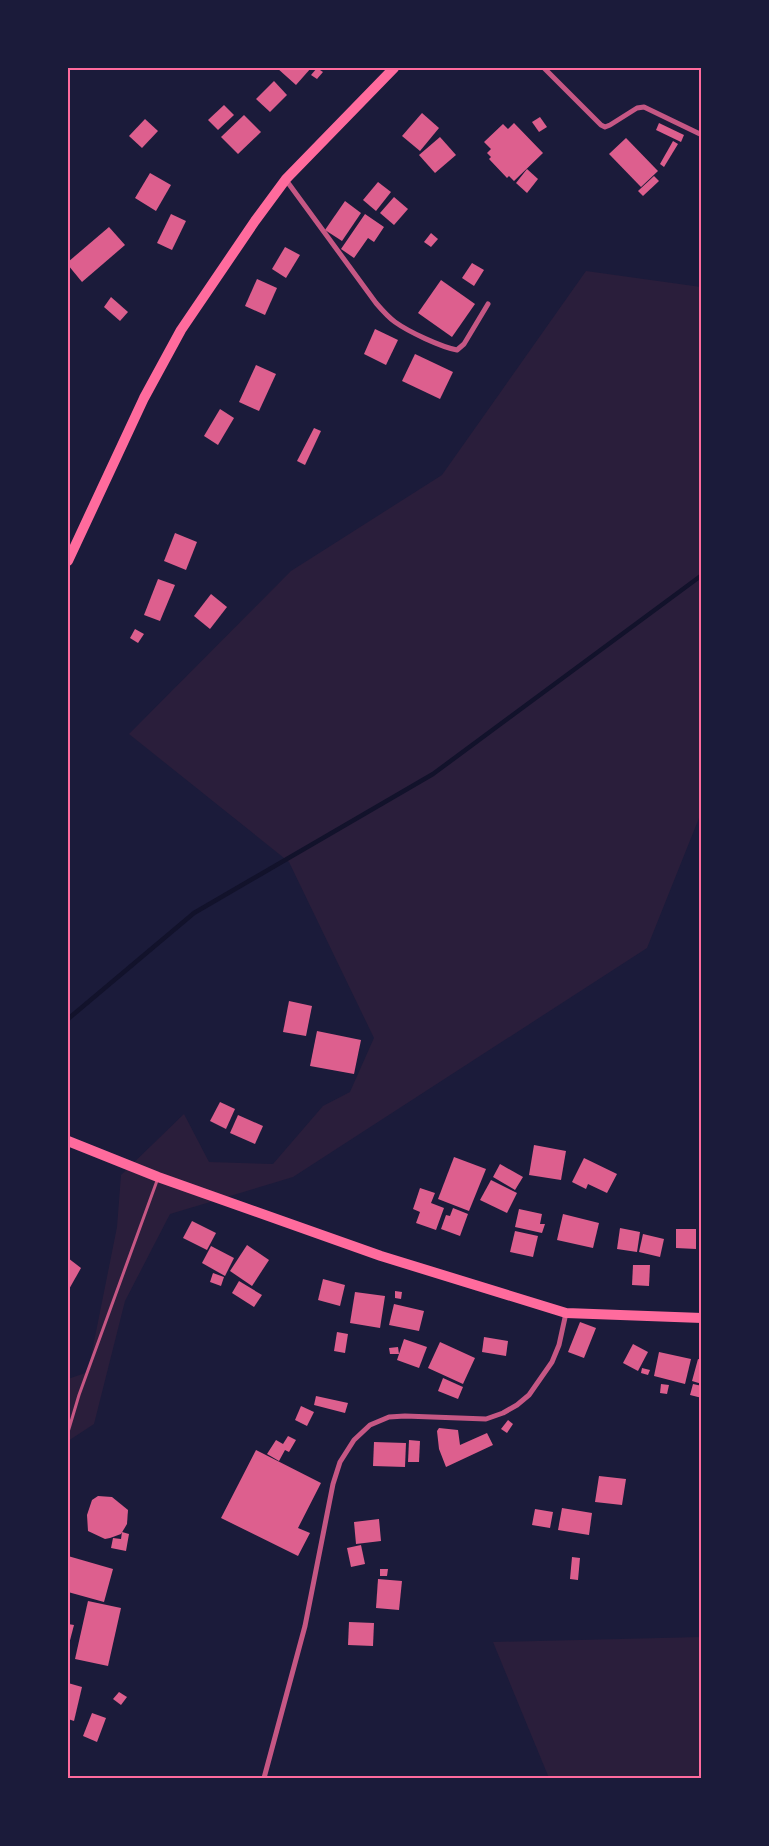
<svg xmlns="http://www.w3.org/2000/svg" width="769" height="1846" viewBox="0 0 769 1846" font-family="Poppins,sans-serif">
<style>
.green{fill:#2a1e3b}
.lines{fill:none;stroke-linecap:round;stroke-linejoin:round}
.stream{stroke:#12122b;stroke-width:4.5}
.building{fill:#dd5f8e}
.service{stroke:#c65784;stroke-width:3}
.minor{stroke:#c65784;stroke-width:5}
.primary{stroke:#ff6b9d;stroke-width:10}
.neatline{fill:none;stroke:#ff6b9d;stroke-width:2}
</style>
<rect width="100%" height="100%" fill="#1b1b3a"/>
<!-- green -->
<g class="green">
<polygon points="586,271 701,287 701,813 647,948 293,1177 170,1214 125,1301 94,1424 68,1441 68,1379 88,1372 117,1227 121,1175 184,1114 209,1162 273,1164 323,1106 350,1092 374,1038 289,862 129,734 291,571 442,475"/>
<polygon points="701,1637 701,1778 549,1778 493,1642"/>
</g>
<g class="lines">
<!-- stream -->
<polyline class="stream" points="68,1019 194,913 433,774 702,575"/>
</g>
<!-- building -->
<g class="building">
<polygon points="277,68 311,68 296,85"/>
<polygon points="317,68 323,72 317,79 311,75"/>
<polygon points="274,81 287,95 270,112 256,99"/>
<polygon points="224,105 234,115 218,130 208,120"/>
<polygon points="422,113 439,128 420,151 402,136"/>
<polygon points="244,115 261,132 238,154 221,137"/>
<polygon points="540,117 547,127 539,132 532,122"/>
<polygon points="145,119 158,131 142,148 129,136"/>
<polygon points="514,123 543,153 514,181 509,176 507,178 489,159 491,157 487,153 491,149 484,142 503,124 508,129"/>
<polygon points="659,123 684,135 681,142 656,130"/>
<polygon points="440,137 456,155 435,173 419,155"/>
<polygon points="626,138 658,171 641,187 609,154"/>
<polygon points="673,141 678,144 664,167 660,164"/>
<polygon points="527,169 538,179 527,193 516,183"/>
<polygon points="150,173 171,185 156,211 135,198"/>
<polygon points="654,176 659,181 643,196 638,191"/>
<polygon points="378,182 391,192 376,211 363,200"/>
<polygon points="394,197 408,209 394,225 380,213"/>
<polygon points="345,201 361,213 342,241 325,230"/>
<polygon points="171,214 186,221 172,250 157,243"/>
<polygon points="365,214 384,227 374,242 368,238 354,258 341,249"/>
<polygon points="109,227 125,245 82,282 68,265 68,262"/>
<polygon points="431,233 438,239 431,247 424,242"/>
<polygon points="285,247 300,255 286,278 272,269"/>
<polygon points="472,263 484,270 474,286 462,278"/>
<polygon points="257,279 277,288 265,315 245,306"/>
<polygon points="441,280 475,304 452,337 418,313"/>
<polygon points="111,297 128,312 120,321 104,307"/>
<polygon points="375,329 398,340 386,365 364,354"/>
<polygon points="415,354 453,372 440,399 402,381"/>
<polygon points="256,365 276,374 259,411 239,402"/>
<polygon points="220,409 234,418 218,445 204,436"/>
<polygon points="314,428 321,431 305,465 297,461"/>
<polygon points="175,533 197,542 186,570 164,561"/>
<polygon points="158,579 175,585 160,621 144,615"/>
<polygon points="211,594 227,607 210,629 194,616"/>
<polygon points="135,629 144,634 138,643 130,638"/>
<polygon points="289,1001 312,1006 306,1036 283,1032"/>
<polygon points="317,1031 361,1040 354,1074 310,1066"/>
<polygon points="220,1102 235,1109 226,1129 210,1121"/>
<polygon points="238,1115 263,1126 255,1144 230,1133"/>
<polygon points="534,1145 566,1151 561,1180 529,1175"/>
<polygon points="454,1157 486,1169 469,1211 438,1199"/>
<polygon points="584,1158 617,1174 607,1193 588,1184 586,1189 572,1182"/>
<polygon points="500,1164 523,1177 515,1190 493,1177"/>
<polygon points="491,1180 517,1193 507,1213 480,1200"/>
<polygon points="420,1188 435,1193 431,1203 444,1208 436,1230 416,1223 420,1212 413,1209"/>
<polygon points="453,1208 468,1214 460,1236 441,1229 446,1215 450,1216"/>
<polygon points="519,1209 542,1214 540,1224 545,1224 542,1233 515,1227"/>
<polygon points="563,1214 599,1223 593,1248 557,1240"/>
<polygon points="192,1221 216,1233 207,1250 183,1238"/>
<polygon points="620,1228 640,1232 637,1252 617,1249"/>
<polygon points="676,1229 696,1229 696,1249 676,1248"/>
<polygon points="515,1231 538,1236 533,1257 510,1252"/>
<polygon points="643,1234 664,1239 660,1257 639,1252"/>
<polygon points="247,1245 269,1260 252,1286 230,1271"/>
<polygon points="211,1246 234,1258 225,1276 202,1263"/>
<polygon points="68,1258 81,1268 68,1291"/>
<polygon points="633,1265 650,1265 649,1286 632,1285"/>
<polygon points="213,1273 224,1277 221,1286 210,1282"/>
<polygon points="323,1279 345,1285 340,1306 318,1300"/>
<polygon points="239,1281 262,1295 254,1307 232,1293"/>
<polygon points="395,1291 402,1292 401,1299 395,1298"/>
<polygon points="355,1292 385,1296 380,1328 350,1323"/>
<polygon points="394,1304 424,1311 419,1331 389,1325"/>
<polygon points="580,1322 596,1328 584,1358 568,1352"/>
<polygon points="337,1332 348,1334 345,1353 334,1351"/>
<polygon points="484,1337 508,1341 506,1356 482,1352"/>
<polygon points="404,1339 427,1347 419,1368 397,1360"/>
<polygon points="440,1342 475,1358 463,1384 428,1368"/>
<polygon points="633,1344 648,1352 638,1371 623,1363"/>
<polygon points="398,1347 399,1354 390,1354 389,1348"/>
<polygon points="659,1352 691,1359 685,1384 654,1376"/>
<polygon points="698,1359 702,1360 702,1384 692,1381"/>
<polygon points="642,1368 650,1370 648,1375 641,1373"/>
<polygon points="443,1378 463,1387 458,1399 438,1391"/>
<polygon points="661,1384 669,1385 667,1394 660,1393"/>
<polygon points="693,1384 702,1386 702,1398 690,1395"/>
<polygon points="316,1396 348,1403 345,1413 314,1405"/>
<polygon points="301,1406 314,1412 307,1426 295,1420"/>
<polygon points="508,1420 513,1424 507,1433 501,1429"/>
<polygon points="439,1428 458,1430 460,1445 487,1433 493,1445 446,1467 439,1449 437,1431"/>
<polygon points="288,1436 296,1440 289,1452 285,1450 279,1461 267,1454 276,1440 283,1444"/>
<polygon points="409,1440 420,1441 419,1462 408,1462"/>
<polygon points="374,1442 406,1443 405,1467 373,1466"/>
<polygon points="256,1450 321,1483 298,1528 310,1533 298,1556 221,1518"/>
<polygon points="599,1476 626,1479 622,1505 595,1502"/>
<polygon points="98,1496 112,1497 128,1510 127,1524 121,1534 110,1538 105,1539 88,1531 87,1515 92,1500"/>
<polygon points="562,1508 592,1513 589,1535 558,1530"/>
<polygon points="535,1509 553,1512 550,1528 532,1525"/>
<polygon points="379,1519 381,1541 356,1544 354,1522"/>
<polygon points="122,1532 129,1534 126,1551 111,1548 113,1538 121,1539"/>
<polygon points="361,1545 365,1564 351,1567 347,1548"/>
<polygon points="68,1556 113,1569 104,1602 68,1592"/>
<polygon points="572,1557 580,1558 578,1580 570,1579"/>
<polygon points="380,1569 388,1569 387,1576 380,1576"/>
<polygon points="378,1579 402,1581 399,1610 376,1608"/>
<polygon points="88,1601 121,1608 108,1666 75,1659"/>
<polygon points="349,1622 374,1623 373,1646 348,1645"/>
<polygon points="68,1624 74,1625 68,1648"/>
<polygon points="68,1683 82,1687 74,1721 68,1719"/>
<polygon points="119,1692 127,1697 121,1705 113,1699"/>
<polygon points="92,1713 106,1718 97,1742 83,1736"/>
</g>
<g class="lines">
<!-- service -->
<polyline class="service" points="68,1432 79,1395 158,1178"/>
<!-- minor -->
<g class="minor">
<polyline points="544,68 601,125 605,127 610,125 637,108 644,107 702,135"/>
<path d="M286,180L376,303C382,310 388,317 395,322C409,332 441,347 457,350L464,344L488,304"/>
<polyline points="264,1778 305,1626 333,1484 340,1462 354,1440 370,1425 389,1417 405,1416 486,1419 503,1413 517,1405 529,1395 552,1362 559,1345 566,1313"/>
</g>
<!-- primary -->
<g class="primary">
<polyline points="68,561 144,398 181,330 255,221 286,179 394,68"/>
<polyline points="68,1141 158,1177 381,1256 566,1313 702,1318"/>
</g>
</g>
<!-- border -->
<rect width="769" height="1846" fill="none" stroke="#1b1b3a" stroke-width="138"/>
<rect x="69" y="69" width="631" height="1708" class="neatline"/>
</svg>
